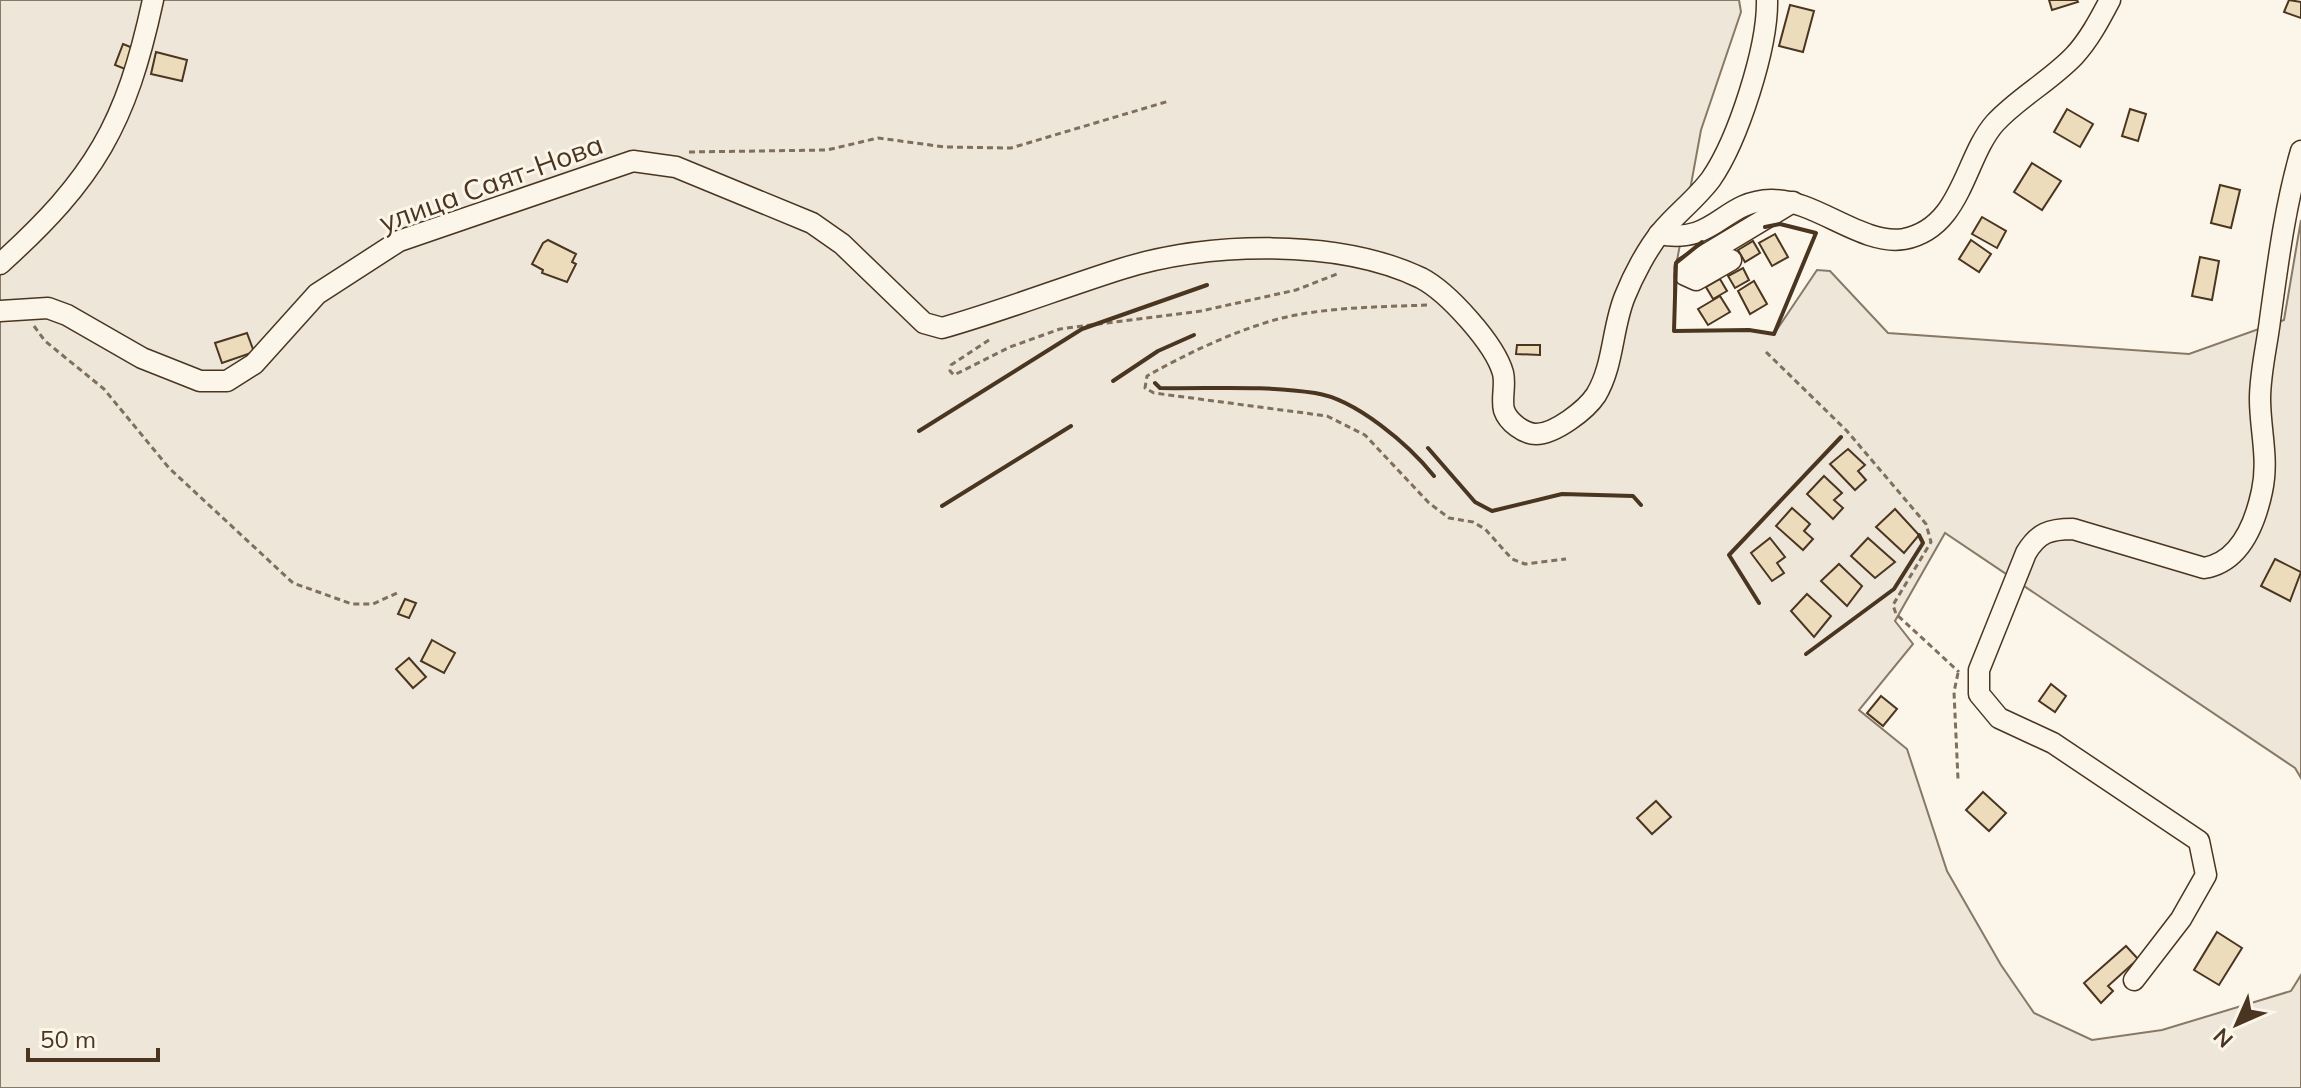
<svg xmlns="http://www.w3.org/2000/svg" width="2301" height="1088" viewBox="0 0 2301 1088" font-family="Mulish,sans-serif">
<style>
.green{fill:#ede6d9;stroke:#887966;stroke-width:2}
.building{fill:#ecdcbc;stroke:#4a3520;stroke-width:2}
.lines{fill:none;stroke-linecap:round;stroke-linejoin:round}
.minor-casing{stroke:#4a3520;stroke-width:23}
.path{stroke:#7f6f5c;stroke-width:3;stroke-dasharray:6 4;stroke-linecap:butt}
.minor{stroke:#fbf6e9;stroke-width:20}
.wall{stroke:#4a3520;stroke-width:4}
.labels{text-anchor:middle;stroke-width:6;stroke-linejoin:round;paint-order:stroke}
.street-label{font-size:28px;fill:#4a3520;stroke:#fbf6e9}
</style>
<rect width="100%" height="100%" fill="#fbf6e9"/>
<!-- green -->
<polygon class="green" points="0,0 1739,0 1741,12 1701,130 1674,277 1674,331 1749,330 1774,334 1817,270 1830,271 1888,333 2189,354 2284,320 2301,220 2301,778 2295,768 1945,533 1895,621 1913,644 1859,710 1907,749 1947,871 2001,965 2034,1013 2092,1040 2162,1030 2291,991 2301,975 2301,1088 0,1088"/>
<!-- building -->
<g class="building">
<polygon points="2049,0 2077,0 2078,2 2052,10"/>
<polygon points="2289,0 2301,2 2301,18 2284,12"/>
<polygon points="1790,5 1814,11 1803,52 1779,46"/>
<polygon points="123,44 133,48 125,69 115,65"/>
<polygon points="156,52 187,60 182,81 151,74"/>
<polygon points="2067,109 2093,124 2080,147 2054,132"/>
<polygon points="2130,109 2146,114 2138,141 2122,136"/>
<polygon points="2032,163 2061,181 2042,210 2014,192"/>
<polygon points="2220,185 2240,190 2231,228 2211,223"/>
<polygon points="1982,217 2006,231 1997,248 1972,234"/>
<polygon points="1775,234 1788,257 1772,266 1759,243"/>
<polygon points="548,240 576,254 572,262 576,264 567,282 542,273 543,270 532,264 543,243"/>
<polygon points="1971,240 1991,254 1979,272 1959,259"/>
<polygon points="1753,241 1760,253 1745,262 1738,250"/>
<polygon points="2200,257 2219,261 2212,300 2192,296"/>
<polygon points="1743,268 1749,280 1735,288 1728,276"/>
<polygon points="1720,279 1727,291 1713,299 1706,287"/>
<polygon points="1754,281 1767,304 1750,314 1738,291"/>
<polygon points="1720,296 1730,312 1708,325 1698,309"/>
<polygon points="247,333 254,352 222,363 215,343"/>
<polygon points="1517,345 1540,345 1540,355 1516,354"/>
<polygon points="1848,449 1865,465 1858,471 1866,480 1855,490 1830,464"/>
<polygon points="1824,476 1842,493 1834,500 1843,508 1833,519 1807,494"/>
<polygon points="1792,508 1810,524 1804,531 1813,539 1803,550 1776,526"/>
<polygon points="1895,509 1919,535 1904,553 1876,527"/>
<polygon points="1770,538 1785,557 1777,563 1784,573 1772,581 1751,553"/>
<polygon points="1868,538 1895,562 1875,578 1851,556"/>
<polygon points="2275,559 2301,572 2290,601 2261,586"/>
<polygon points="1839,564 1862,586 1847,606 1821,581"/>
<polygon points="1807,594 1831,616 1814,637 1791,611"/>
<polygon points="405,599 416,603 409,618 398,614"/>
<polygon points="432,640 455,653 444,673 421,661"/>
<polygon points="409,658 426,677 413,688 396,669"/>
<polygon points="2051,684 2066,696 2055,712 2039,701"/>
<polygon points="1881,696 1897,709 1883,726 1867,713"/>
<polygon points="1983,792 2006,813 1989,831 1966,810"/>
<polygon points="1656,801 1671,817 1652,834 1637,818"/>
<polygon points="2217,932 2242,948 2219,985 2194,970"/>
<polygon points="2126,946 2138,959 2108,986 2113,991 2101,1003 2084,983"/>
</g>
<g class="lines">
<defs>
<g id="minor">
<path d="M1659,234C1716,245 1722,201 1771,200C1815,199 1862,246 1904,239C1962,228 1964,158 1995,123C2018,98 2050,81 2074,56C2089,40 2100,19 2110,0"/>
<polyline points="1731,260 1696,280 1685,275 1685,267 1793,202"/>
<path d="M0,264C95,178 126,125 153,0"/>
<path d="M0,311L48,308L67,315L142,358L200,381H227L254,364L317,294L399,241L633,161L676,167L812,223L842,244L924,323L942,328C1002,311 1061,288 1121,269C1208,242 1337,238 1421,278C1448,292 1495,344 1503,373C1506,385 1501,399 1504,410C1508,422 1524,434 1536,434C1555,434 1586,410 1596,395C1614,365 1612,327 1625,296C1633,276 1647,249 1661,232C1676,214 1697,198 1711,179C1738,140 1768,47 1767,0"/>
<path d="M2134,980L2181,919L2206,875L2199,841L2053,743L1999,718L1979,694V670L2026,553C2038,533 2049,529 2073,529L2204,568C2240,562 2255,524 2262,491C2269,459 2260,430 2260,399C2260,373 2267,345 2270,320C2278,262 2285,206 2301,151"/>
</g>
</defs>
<!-- minor casing -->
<use href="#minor" class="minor-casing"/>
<!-- path -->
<g class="path">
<polyline points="689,152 827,150 878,138 945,147 1011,148 1169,101"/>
<path d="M1427,305C1378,307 1325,307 1278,319C1234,331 1186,354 1147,376L1145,388L1154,393L1327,416L1365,435L1429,503L1449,518L1473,522L1485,529L1512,559L1525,564L1566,559"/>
<polyline points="34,326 45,341 104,389 169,468 293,583 352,604 373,604 397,593"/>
<polyline points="989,340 951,365 950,371 954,375 1010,347 1060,329 1201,311 1296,290 1337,274"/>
<polyline points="1766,352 1847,431 1926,524 1931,542 1893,605 1896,614 1959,672"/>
<polyline points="1958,673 1954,692 1958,779"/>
</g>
<!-- minor -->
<use href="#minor" class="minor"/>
<!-- wall -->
<g class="wall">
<polyline points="1702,242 1676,263 1674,331 1749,330 1774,334 1816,233 1780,224 1765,227"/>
<polyline points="1113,381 1158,351 1194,335"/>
<path d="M1155,383L1160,388C1210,389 1264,385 1315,393C1356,399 1409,445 1434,476"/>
<polyline points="919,431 1082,329 1207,285"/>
<polyline points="1428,448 1475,502 1492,511 1562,494 1633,496 1641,505"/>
<polyline points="942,506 1071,426"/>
<polyline points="1759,603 1729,555 1841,437"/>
<polyline points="1806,654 1894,589 1923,543 1919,535"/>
</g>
</g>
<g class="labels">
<!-- street labels -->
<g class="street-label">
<text transform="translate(491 183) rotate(-20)" y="10">улица Саят-Нова</text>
</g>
</g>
<!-- north arrow -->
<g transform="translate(2237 1024) rotate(225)" stroke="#fbf6e9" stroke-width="6" paint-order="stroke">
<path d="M0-6L14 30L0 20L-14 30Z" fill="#4a3520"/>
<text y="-12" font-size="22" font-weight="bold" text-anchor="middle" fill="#4a3520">N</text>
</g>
<!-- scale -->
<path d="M28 1048v12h130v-12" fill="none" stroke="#4a3520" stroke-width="4"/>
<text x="40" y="1048" font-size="24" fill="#4a3520" stroke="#fbf6e9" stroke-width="6" paint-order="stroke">50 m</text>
</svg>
